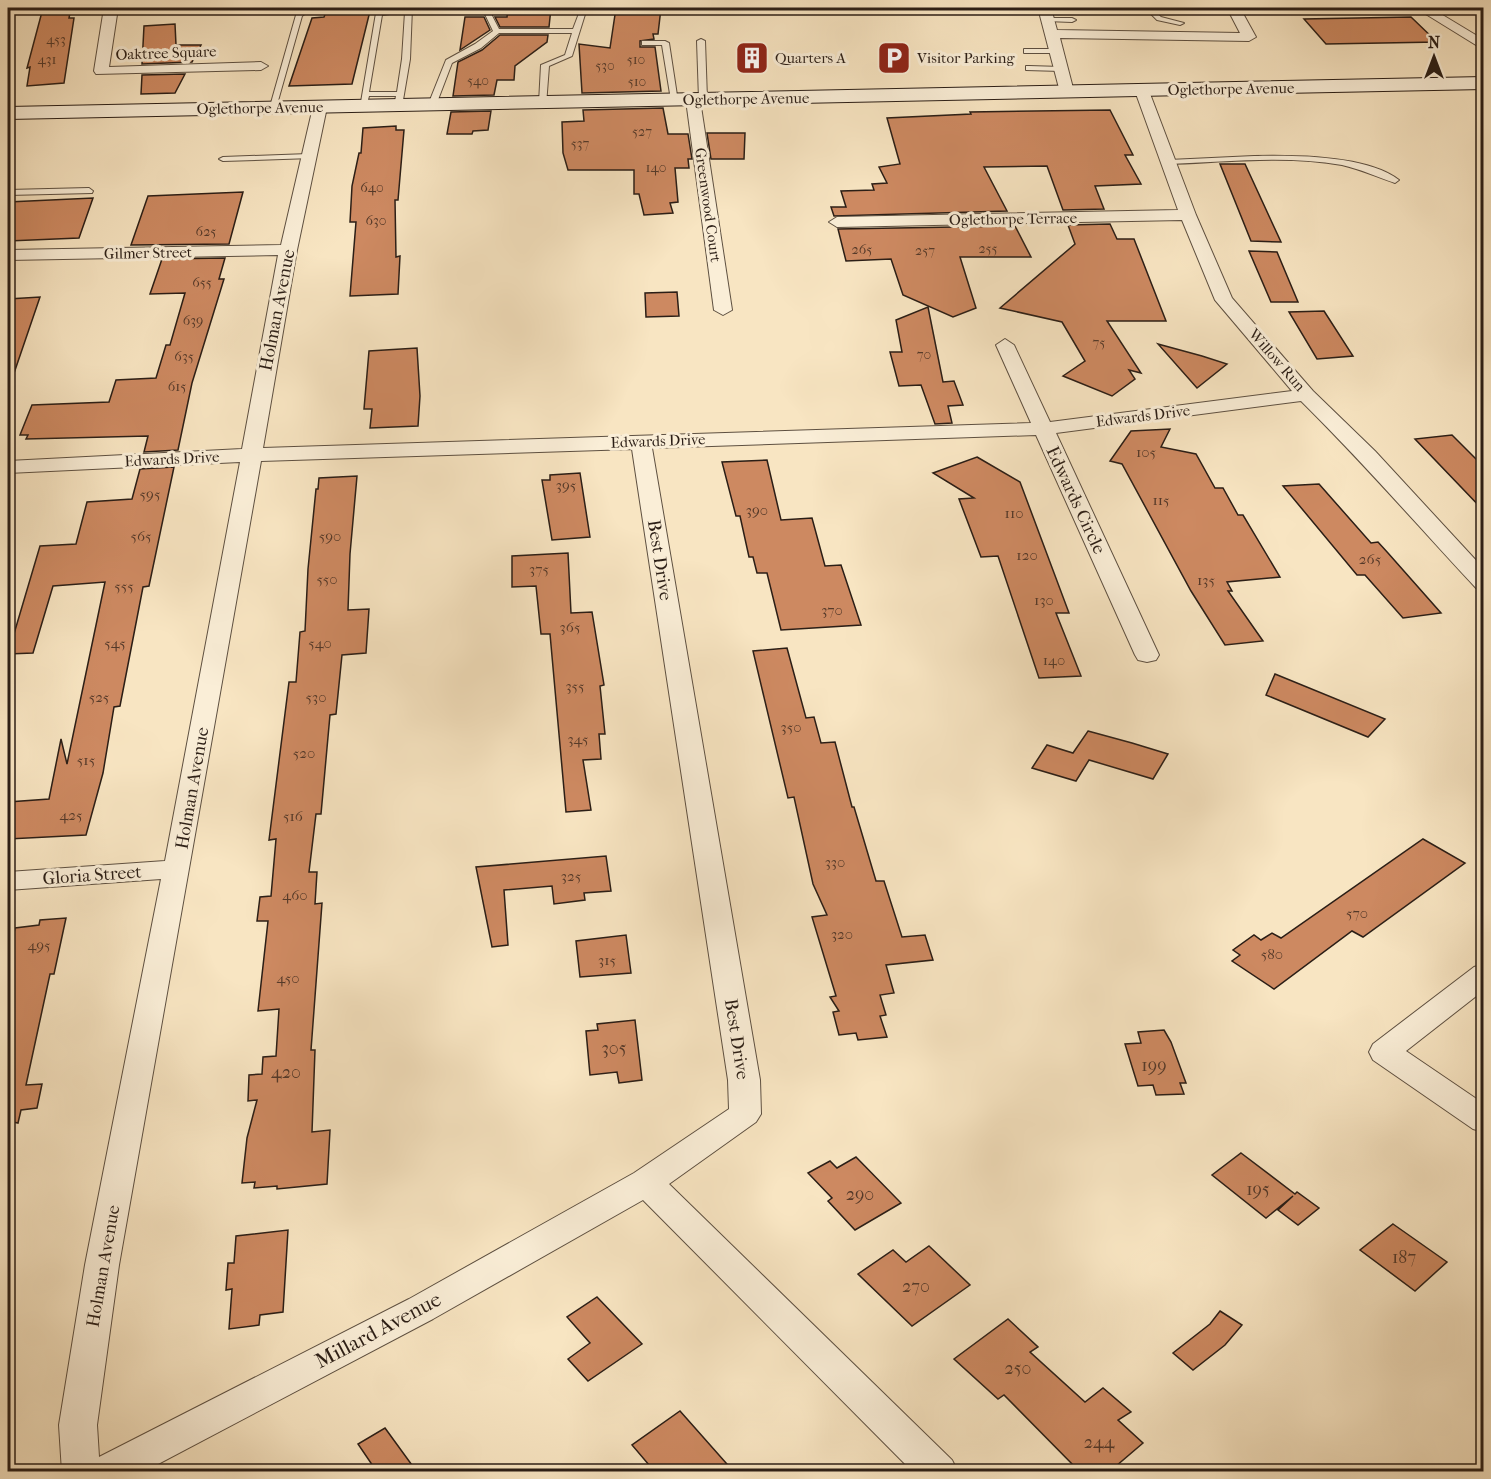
<svg xmlns="http://www.w3.org/2000/svg" width="1491" height="1479" viewBox="0 0 1491 1479" font-family="'IM FELL French Canon',serif">
<style>
.building{fill:#cd8961;stroke:#2b1e16;stroke-width:1.5}
.lines{fill:none;stroke-linecap:round;stroke-linejoin:round}
.service-casing{stroke:#5e5041;stroke-width:2}
.minor-casing{stroke:#5e5041;stroke-width:2}
.secondary-casing{stroke:#2b1e16;stroke-width:2}
.service{fill:#faeed7;fill-rule:evenodd}
.minor{fill:#faeed7;fill-rule:evenodd}
.secondary{fill:#faeed7;fill-rule:evenodd}
.labels{text-anchor:middle;stroke-width:6;stroke-linejoin:round;paint-order:stroke}
.far-number-label{font-size:14px;fill:#543929}
.far-street-label{font-size:15px;fill:#2b1e16;stroke:#faeed7}
.far-poi-label{font-size:15px;fill:#2b1e16;stroke:#faeed7;text-anchor:start}
.number-label{font-size:15px;fill:#543929}
.street-label{font-size:18px;fill:#2b1e16;stroke:#faeed7}
.near-number-label{font-size:18px;fill:#543929}
.near-street-label{font-size:21px;fill:#2b1e16;stroke:#faeed7}
</style>
<rect width="100%" height="100%" fill="#f8e5c2"/>
<filter id="stains"><feTurbulence type="fractalNoise" baseFrequency=".00333" numOctaves="4"/><feColorMatrix values="0 0 0 0 .2 0 0 0 0 .09 0 0 0 0 .02 0 0 0 .5 -.17"/></filter>
<radialGradient id="worn" r=".72"><stop offset=".6" stop-color="#630" stop-opacity="0"/><stop offset="1" stop-color="#630" stop-opacity=".3"/></radialGradient>
<!-- building -->
<g class="building">
<polygon points="43,8 71,8 69,18 74,18 64,83 27,86 30,67 27,68"/>
<polygon points="508,8 551,8 549,27 500,27 495,17 507,17"/>
<polygon points="616,8 661,8 658,34 653,34 654,39 640,41 640,47 655,47 661,91 582,93 579,44 610,48"/>
<polygon points="370,11 352,84 289,86 312,18 324,17 326,12"/>
<polygon points="465,17 484,17 490,30 460,50"/>
<polygon points="1411,17 1437,42 1326,44 1304,19"/>
<polygon points="175,24 176,45 201,45 192,62 142,64 144,26"/>
<polygon points="500,35 548,35 547,42 515,66 514,80 497,80 494,95 453,96 458,62 482,50"/>
<polygon points="185,74 175,93 141,94 142,75"/>
<polygon points="663,108 668,134 688,134 692,159 688,159 689,168 675,168 678,202 670,203 673,213 644,215 639,194 634,194 634,170 568,170 563,153 562,122 584,121 583,110"/>
<polygon points="1110,110 1133,155 1125,155 1141,184 1095,186 1104,209 1063,210 1047,166 984,167 1007,211 834,216 831,207 846,207 841,191 874,190 872,184 887,183 879,167 900,164 887,118 971,114 970,112"/>
<polygon points="491,111 488,130 473,131 472,134 447,134 451,112"/>
<polygon points="396,126 396,130 404,130 398,200 395,200 396,257 400,256 398,294 350,296 356,222 350,222 352,186 359,153 361,153 363,128"/>
<polygon points="707,133 745,133 744,159 711,159"/>
<polygon points="1220,164 1245,164 1281,242 1251,241"/>
<polygon points="243,192 229,244 131,245 148,196"/>
<polygon points="93,198 79,238 8,241 8,202"/>
<polygon points="1110,224 1117,239 1134,239 1166,321 1107,321 1141,373 1129,370 1135,379 1112,396 1063,376 1085,361 1062,322 1000,308 1075,244 1068,225"/>
<polygon points="1015,226 1031,257 960,257 976,308 953,317 903,295 891,259 846,261 838,229"/>
<polygon points="1249,251 1277,252 1298,302 1271,302"/>
<polygon points="225,258 219,279 224,279 192,383 178,450 144,452 148,436 26,439 28,435 20,435 32,405 109,402 116,380 156,378 166,345 170,345 185,293 150,294 162,259"/>
<polygon points="677,292 679,316 646,317 645,293"/>
<polygon points="40,297 12,379 8,378 8,299"/>
<polygon points="928,307 943,382 954,381 963,405 948,406 952,423 935,424 921,385 899,386 890,352 902,352 896,320"/>
<polygon points="1324,311 1353,356 1317,359 1289,312"/>
<polygon points="1158,344 1202,356 1227,364 1197,388"/>
<polygon points="417,348 420,396 418,426 370,428 372,409 364,409 369,351"/>
<polygon points="1170,429 1161,447 1196,454 1215,488 1223,488 1238,515 1243,515 1280,577 1227,582 1232,591 1228,591 1263,641 1225,645 1191,591 1122,464 1110,461 1131,431"/>
<polygon points="1452,435 1484,467 1484,511 1415,439"/>
<polygon points="977,457 1020,482 1069,613 1056,613 1081,676 1039,678 998,556 981,557 959,499 974,498 933,473"/>
<polygon points="767,460 781,520 812,518 825,566 841,565 861,625 781,630 767,573 757,573 753,557 749,557 740,516 736,516 722,462"/>
<polygon points="174,467 149,586 143,587 120,706 114,707 103,773 86,835 8,839 8,802 49,799 61,739 67,764 105,582 53,586 33,653 8,654 40,546 76,544 87,502 132,499 140,469"/>
<polygon points="580,473 590,537 552,540 542,480 550,480 550,475"/>
<polygon points="357,476 350,554 348,610 369,609 366,653 342,655 336,714 330,715 321,814 316,814 309,872 317,872 315,904 322,903 311,1050 315,1050 312,1132 330,1130 327,1184 277,1189 277,1186 254,1188 255,1182 242,1183 247,1138 257,1100 248,1101 249,1075 262,1074 263,1057 276,1056 279,1009 258,1011 268,921 257,921 260,897 271,896 276,839 269,840 289,682 296,682 300,632 305,631 308,569 316,489 318,489 319,478"/>
<polygon points="1319,484 1371,543 1378,542 1388,553 1441,613 1403,618 1365,575 1357,575 1283,486"/>
<polygon points="568,553 571,613 592,612 604,685 600,686 605,734 599,734 601,759 583,760 591,810 566,812 550,634 541,634 536,586 512,587 512,556"/>
<polygon points="787,648 806,718 814,717 821,743 835,742 852,807 854,807 876,881 884,881 902,937 925,935 933,960 886,965 894,993 880,995 886,1015 880,1016 887,1037 858,1040 856,1033 839,1035 833,1012 839,1011 830,997 836,996 812,917 827,915 813,884 794,797 788,798 753,651"/>
<polygon points="1275,674 1385,719 1368,737 1266,695"/>
<polygon points="1088,731 1132,743 1168,754 1153,779 1089,760 1076,781 1032,768 1047,745 1073,753"/>
<polygon points="1423,839 1465,863 1363,937 1352,931 1274,989 1232,961 1240,955 1233,950 1254,935 1261,940 1272,933 1281,938"/>
<polygon points="606,856 611,891 584,893 585,900 554,904 552,886 504,890 508,945 492,947 476,867"/>
<polygon points="66,918 54,974 50,974 26,1085 42,1084 37,1108 21,1110 18,1123 8,1121 8,960 15,928 39,925 40,920"/>
<polygon points="626,935 631,973 580,977 576,941"/>
<polygon points="635,1020 642,1080 619,1083 617,1072 590,1075 586,1031 598,1030 597,1024"/>
<polygon points="1164,1030 1171,1042 1186,1083 1180,1083 1184,1094 1156,1095 1153,1085 1138,1086 1125,1044 1141,1043 1138,1032"/>
<polygon points="1241,1153 1295,1194 1297,1192 1319,1208 1298,1225 1278,1210 1293,1196 1266,1218 1212,1175"/>
<polygon points="856,1157 901,1203 855,1230 828,1201 832,1198 808,1173 830,1161 837,1168"/>
<polygon points="1393,1224 1447,1262 1415,1291 1360,1250"/>
<polygon points="288,1230 283,1312 260,1315 259,1325 229,1329 232,1289 226,1290 228,1263 234,1263 236,1236"/>
<polygon points="929,1246 970,1285 912,1326 858,1274 893,1250 906,1262"/>
<polygon points="597,1297 642,1344 588,1381 568,1359 590,1343 567,1317"/>
<polygon points="1220,1311 1242,1325 1225,1345 1193,1370 1173,1353 1210,1324"/>
<polygon points="1008,1319 1038,1347 1030,1352 1085,1402 1103,1388 1131,1412 1118,1420 1143,1443 1109,1472 1080,1472 1004,1395 998,1399 954,1359"/>
<polygon points="680,1411 734,1472 655,1472 632,1445"/>
<polygon points="385,1428 417,1472 377,1472 358,1444"/>
</g>
<g class="lines">
<defs>
<g id="service">
<polygon points="306,8 313,8 302,16 276,108 269,110 296,15"/>
<path d="M412,8L410,59L402,106L398,108L394,106L396,96H369L366,108H360L376,13ZM405,12L402,59L397,92H369L382,15Z"/>
<polygon points="482,8 488,8 499,29 573,29 581,8 587,8 572,56 549,66 546,105 539,103 541,65 565,55 572,33 499,33 481,48 452,63 436,105 432,107 428,105 446,60 475,44 493,31"/>
<polygon points="1145,8 1151,8 1161,17 1184,23 1180,25 1157,20"/>
<polygon points="1048,18 1072,18 1076,20 1072,22 1046,21 1046,19"/>
<polygon points="701,39 705,41 707,99 703,101 699,99 697,41"/>
<polygon points="642,41 665,41 669,43 678,102 671,100 662,45 642,45"/>
<polygon points="1027,49 1056,49 1060,51 1056,53 1024,53 1024,49"/>
<polygon points="1029,66 1061,67 1065,69 1061,71 1026,70 1026,66"/>
<polygon points="309,154 312,154 312,158 223,161 219,159 223,157"/>
<path d="M1254,156C1294,155 1367,155 1399,180L1395,183C1377,177 1360,169 1342,165C1285,155 1226,162 1169,164L1165,162L1169,160Z"/>
<polygon points="89,188 93,191 92,193 8,195 8,190"/>
</g>
<g id="minor">
<polygon points="104,8 118,8 109,67 261,62 268,66 261,70 96,74 94,71"/>
<polygon points="1038,8 1051,8 1057,30 1240,33 1227,8 1240,8 1256,37 1249,41 1060,38 1074,92 1067,96 1060,92"/>
<polygon points="1416,8 1431,8 1484,40 1484,50"/>
<path d="M1142,87L1149,91L1196,215L1232,298L1313,391L1375,451L1484,569V590L1476,588C1418,526 1362,461 1301,401L1056,433L1159,655L1156,660L1147,662L1138,660L1135,655L1036,435L652,448L760,1080L761,1114L756,1122L669,1184L952,1460L958,1472H913L643,1200L433,1319L143,1472H62L59,1425L85,1265L161,879L8,890V872L165,861L240,462L8,473V461L242,449L278,255L8,260V250L281,245L313,107L320,103L327,107L297,250L263,448L1031,423L996,345L1005,339L1014,345L1050,422L1292,391L1215,300L1182,220L837,227L829,222L837,217L1178,210L1135,91ZM632,449L728,1080L729,1109L634,1173L409,1299L99,1457L97,1425L119,1265L261,461Z"/>
<polygon points="693,96 700,100 732,310 723,315 714,310 686,100"/>
<polygon points="1484,964 1484,990 1406,1051 1484,1104 1484,1132 1473,1129 1373,1060 1369,1052 1373,1044 1474,967"/>
</g>
<polygon id="secondary" points="1484,77 1484,89 8,119 8,107"/>
</defs>
<!-- service casing -->
<use href="#service" class="service-casing"/>
<!-- minor casing -->
<use href="#minor" class="minor-casing"/>
<!-- secondary casing -->
<use href="#secondary" class="secondary-casing"/>
<!-- service -->
<use href="#service" class="service"/>
<!-- minor -->
<use href="#minor" class="minor"/>
<!-- secondary -->
<use href="#secondary" class="secondary"/>
</g>
<!-- icons -->
<defs>
<symbol id="building-square" viewBox="-11 -11 22 22"><rect x="-9" y="-9" width="18" height="18" rx="4" fill="#8f2418" stroke="#faeed7"/><path d="M-4-6H4V6H1V3H-1V6H-4ZM-2.5-4.3h1.7v1.8h-1.7ZM.8-4.3h1.7v1.8H.8ZM-2.5-1h1.7V.8h-1.7ZM.8-1h1.7V.8H.8Z" fill="#fff"/></symbol>
<symbol id="parking-square" viewBox="-11 -11 22 22"><rect x="-9" y="-9" width="18" height="18" rx="4" fill="#8f2418" stroke="#faeed7"/><path d="M-3.5-5.5H1a3.5 3.5 0 0 1 0 7H-1V5.5H-3.5ZM-1-3.4V-.6H.8a1.4 1.4 0 0 0 0-2.8Z" fill="#fff"/></symbol>
</defs>
<g fill-rule="evenodd">
<use href="#building-square" x="733" y="39" width="38" height="38"/>
<use href="#parking-square" x="875" y="39" width="38" height="38"/>
</g>
<g class="labels">
<!-- far-number labels -->
<g class="far-number-label">
<text x="56" y="44">453</text>
<text x="47" y="64">431</text>
<text x="636" y="64">510</text>
<text x="605" y="70">530</text>
<text x="478" y="85">540</text>
<text x="637" y="86">510</text>
<text x="642" y="136">527</text>
<text x="580" y="148">537</text>
<text x="656" y="172">140</text>
<text x="372" y="192">640</text>
<text x="376" y="225">630</text>
<text x="206" y="236">625</text>
<text x="988" y="253">255</text>
<text x="862" y="254">265</text>
<text x="925" y="255">257</text>
<text x="202" y="287">655</text>
<text x="193" y="325">639</text>
<text x="1099" y="347">75</text>
<text x="924" y="359">70</text>
<text x="184" y="361">635</text>
<text x="177" y="391">615</text>
</g>
<!-- far-street labels -->
<g class="far-street-label">
<text transform="translate(166 53) rotate(-2)" y="5">Oaktree Square</text>
<text transform="translate(1231 89) rotate(-1)" y="5">Oglethorpe Avenue</text>
<text transform="translate(746 99) rotate(-1)" y="5">Oglethorpe Avenue</text>
<text transform="translate(260 108) rotate(-1)" y="5">Oglethorpe Avenue</text>
<text transform="translate(708 205) rotate(82)" y="5">Greenwood Court</text>
<text transform="translate(1013 219) rotate(-1)" y="5">Oglethorpe Terrace</text>
<text transform="translate(148 253) rotate(-1)" y="5">Gilmer Street</text>
<text transform="translate(1277 360) rotate(49)" y="5">Willow Run</text>
<text transform="translate(1143 416) rotate(-7)" y="5">Edwards Drive</text>
<text transform="translate(658 441) rotate(-2)" y="5">Edwards Drive</text>
<text transform="translate(172 459) rotate(-3)" y="5">Edwards Drive</text>
</g>
<!-- far-poi labels -->
<g class="far-poi-label">
<text x="775" y="63">Quarters A</text>
<text x="917" y="63">Visitor Parking</text>
</g>
<!-- number labels -->
<g class="number-label">
<text x="1146" y="457">105</text>
<text x="566" y="490">395</text>
<text x="150" y="499">595</text>
<text x="1161" y="505">115</text>
<text x="757" y="515">390</text>
<text x="1014" y="518">110</text>
<text x="141" y="541">565</text>
<text x="330" y="541">590</text>
<text x="1027" y="560">120</text>
<text x="1370" y="564">265</text>
<text x="539" y="574">375</text>
<text x="327" y="584">550</text>
<text x="1206" y="585">135</text>
<text x="124" y="591">555</text>
<text x="1044" y="605">130</text>
<text x="832" y="615">370</text>
<text x="570" y="632">365</text>
<text x="115" y="648">545</text>
<text x="320" y="648">540</text>
<text x="1054" y="665">140</text>
<text x="575" y="691">355</text>
<text x="99" y="702">525</text>
<text x="316" y="702">530</text>
<text x="791" y="732">350</text>
<text x="578" y="744">345</text>
<text x="304" y="758">520</text>
<text x="86" y="765">515</text>
<text x="71" y="820">425</text>
<text x="293" y="821">516</text>
<text x="835" y="867">330</text>
<text x="571" y="881">325</text>
<text x="295" y="900">460</text>
<text x="1357" y="918">570</text>
<text x="842" y="939">320</text>
<text x="39" y="950">495</text>
<text x="1272" y="959">580</text>
<text x="607" y="965">315</text>
<text x="288" y="983">450</text>
</g>
<!-- street labels -->
<g class="street-label">
<text transform="translate(277 310) rotate(-79)" y="6">Holman Avenue</text>
<text transform="translate(1076 500) rotate(65)" y="6">Edwards Circle</text>
<text transform="translate(660 560) rotate(81)" y="6">Best Drive</text>
<text transform="translate(192 788) rotate(-80)" y="6">Holman Avenue</text>
<text transform="translate(92 875) rotate(-4)" y="6">Gloria Street</text>
<text transform="translate(737 1039) rotate(81)" y="6">Best Drive</text>
<text transform="translate(103 1266) rotate(-80)" y="6">Holman Avenue</text>
</g>
<!-- near-number labels -->
<g class="near-number-label">
<text x="614" y="1054">305</text>
<text x="1154" y="1071">199</text>
<text x="286" y="1078">420</text>
<text x="1258" y="1195">195</text>
<text x="860" y="1200">290</text>
<text x="1404" y="1263">187</text>
<text x="916" y="1292">270</text>
<text x="1018" y="1374">250</text>
<text x="1099" y="1448">244</text>
</g>
<!-- near-street labels -->
<g class="near-street-label">
<text transform="translate(378 1330) rotate(-28)" y="7">Millard Avenue</text>
</g>
</g>
<!-- margin -->
<rect width="1491" height="1479" fill="none" stroke="#f8e5c2" stroke-width="30"/>
<rect x="9" y="9" width="1473" height="1461" fill="none" stroke="#2b1e16" stroke-width="3"/>
<rect x="15" y="15" width="1461" height="1449" fill="none" stroke="#2b1e16" stroke-width="1.5"/>
<!-- north arrow -->
<g transform="translate(1434 57)" stroke="#faeed7" stroke-width="4.5" paint-order="stroke">
<path d="M0-4.5L10 22L0 15L-10 22Z" fill="#2b1e16"/>
<text y="-9" font-size="16" font-weight="bold" text-anchor="middle" fill="#2b1e16">N</text>
</g>
<rect width="100%" height="100%" filter="url(#stains)"/>
<rect width="100%" height="100%" fill="url(#worn)"/>
</svg>
